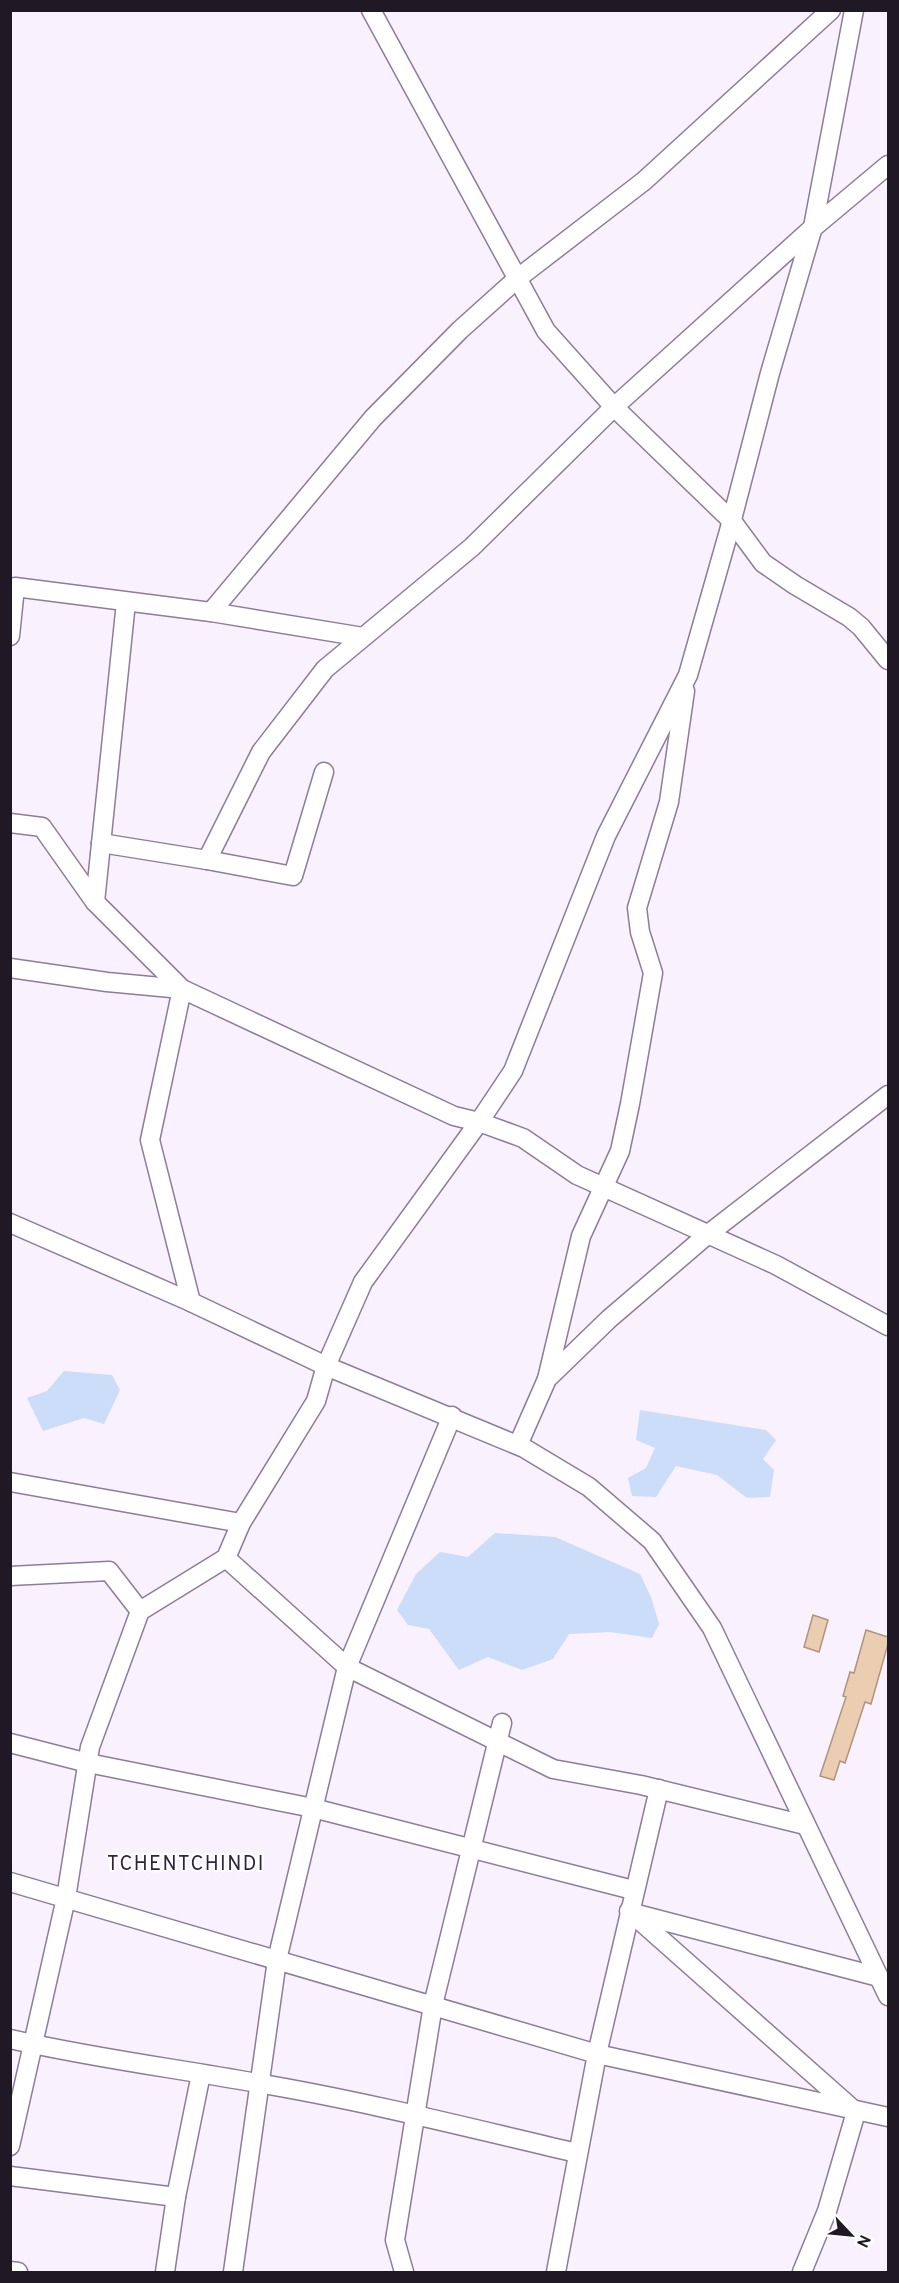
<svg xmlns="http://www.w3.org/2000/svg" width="899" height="2283" viewBox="0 0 899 2283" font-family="Overpass,sans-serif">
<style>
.water{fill:#cbddf8}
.building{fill:#ebcdb2;stroke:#b0947b;stroke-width:1.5}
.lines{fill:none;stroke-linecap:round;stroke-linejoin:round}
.minor-casing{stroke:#8e7c9a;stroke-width:21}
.minor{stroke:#fff;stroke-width:18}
.labels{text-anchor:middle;stroke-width:4.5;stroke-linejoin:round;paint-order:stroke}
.quarter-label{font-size:20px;letter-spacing:1.5px;fill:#32233c;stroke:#fff}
</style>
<rect width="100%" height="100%" fill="#f9f1fe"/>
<!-- water -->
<g class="water">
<polygon points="64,1371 112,1375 120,1390 104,1424 84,1418 43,1431 27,1398 47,1391"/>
<polygon points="640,1410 766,1430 776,1440 763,1459 774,1470 770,1497 747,1498 717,1475 676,1466 656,1497 632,1496 628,1478 646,1468 655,1448 636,1440"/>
<polygon points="495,1533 555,1537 640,1574 651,1597 659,1624 652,1638 610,1632 569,1634 553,1659 522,1670 488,1657 459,1670 429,1629 408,1625 397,1610 416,1574 440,1552 468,1557"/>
</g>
<!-- building -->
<g class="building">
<polygon points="813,1615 828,1620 819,1652 804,1647"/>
<polygon points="866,1630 888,1637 888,1644 871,1704 865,1702 845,1763 840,1761 834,1780 820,1776 846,1697 843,1696 850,1672 854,1673"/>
</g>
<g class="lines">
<defs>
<g id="minor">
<polyline points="371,10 546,331 614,407 732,521 763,563 795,585 849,617 861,627 888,660"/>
<polyline points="211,612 373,418 460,330 518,278 644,181 831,10"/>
<polyline points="10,636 15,587 211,612 363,637"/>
<polyline points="10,823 42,827 95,902 182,989 150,1140 191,1302"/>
<polyline points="101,843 207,860 261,752 325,669 472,547 614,407 808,232 888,165"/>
<polyline points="207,860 293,876 324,772"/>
<polyline points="95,902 126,602"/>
<polyline points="10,968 107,982 182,989 454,1116 479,1122 523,1138 577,1175 776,1265 888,1326"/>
<polyline points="10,1223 191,1302 326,1366 524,1448 589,1487 652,1541 712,1628 888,1996"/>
<polyline points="547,1379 581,1236 620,1151 630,1104 653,973 640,932 637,908 669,802 685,691"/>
<polyline points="518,1445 547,1379 609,1319 707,1235 888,1095"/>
<polyline points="10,1482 241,1523"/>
<polyline points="226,1558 347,1667 553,1769 641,1785 805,1825"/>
<polyline points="10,1576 109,1571 140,1611"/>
<polyline points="10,1743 88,1763 313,1808 633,1890"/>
<polyline points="10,1882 597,2054 888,2117"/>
<polyline points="629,1911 856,2112 827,2211 802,2272"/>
<polyline points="633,1913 879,1977"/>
<path d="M10,2039C92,2058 174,2068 257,2083C364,2101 470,2128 577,2153"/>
<polyline points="10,2146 66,1898 90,1747 140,1611 226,1558 241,1523 316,1401 326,1366 363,1282 479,1122 513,1071 606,836 688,675 729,531 770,373 813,227 854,10"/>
<polyline points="10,2176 176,2197"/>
<polyline points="10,2271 18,2272"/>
<polyline points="165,2272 176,2197 201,2074"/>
<polyline points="233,2272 277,1960 347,1667 452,1416"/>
<polyline points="404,2272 395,2240 433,2005 502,1723"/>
<polyline points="556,2272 597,2054 659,1789"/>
</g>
</defs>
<!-- minor casing -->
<use href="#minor" class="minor-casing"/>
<!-- minor -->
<use href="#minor" class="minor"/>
</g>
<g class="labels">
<!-- quarter labels -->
<g class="quarter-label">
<text x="186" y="1870">TCHENTCHINDI</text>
</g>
</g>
<!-- border -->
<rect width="899" height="2283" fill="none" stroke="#201925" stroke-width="24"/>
<!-- north arrow -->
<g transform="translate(851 2235) rotate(116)" stroke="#ffffff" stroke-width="4.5" paint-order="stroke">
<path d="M0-4.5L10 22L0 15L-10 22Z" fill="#201925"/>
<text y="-9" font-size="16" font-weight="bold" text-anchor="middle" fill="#201925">N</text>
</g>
</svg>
